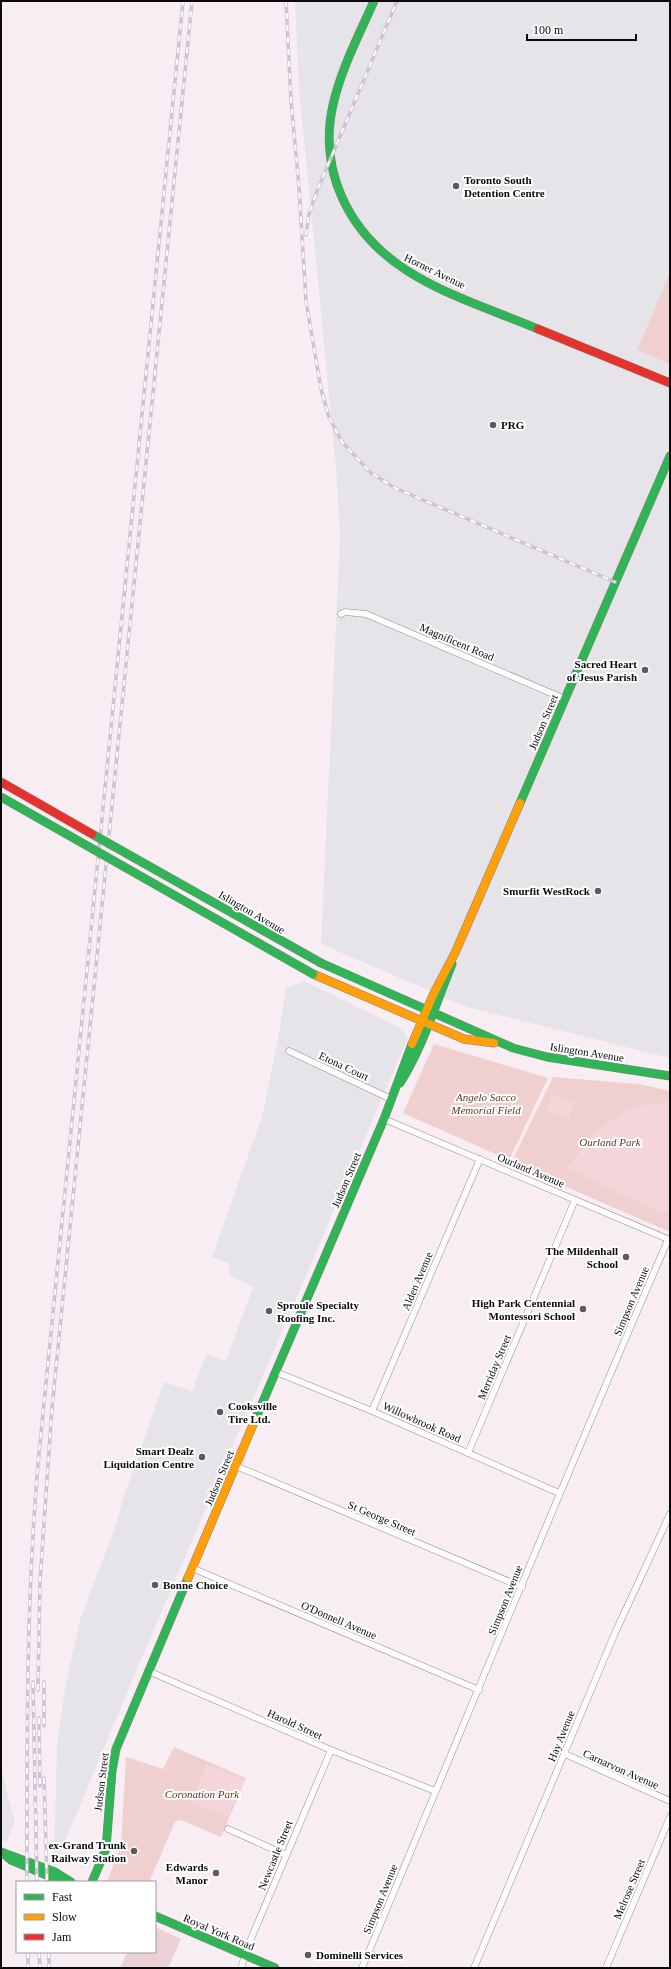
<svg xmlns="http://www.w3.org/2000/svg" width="671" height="1969" viewBox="0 0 671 1969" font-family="'Times New Roman',serif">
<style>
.industrial{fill:#e6e4e9}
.green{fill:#f0cfcf}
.cemetery{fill:#ebd0d5}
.pitch{fill:#f4d6da}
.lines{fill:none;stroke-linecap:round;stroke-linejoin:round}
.street-casing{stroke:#928c8f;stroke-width:7}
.fast-casing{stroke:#888386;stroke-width:9}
.slow-casing{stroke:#888386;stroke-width:9}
.jam-casing{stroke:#888386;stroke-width:9}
.street{stroke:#fefcfd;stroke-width:6}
.fast{stroke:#30b455;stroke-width:8}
.slow{stroke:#ff9f0a;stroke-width:8}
.jam{stroke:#e5322d;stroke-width:8}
.rail-casing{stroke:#cec2d5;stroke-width:3.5}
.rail{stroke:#fff;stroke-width:2;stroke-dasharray:6;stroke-linecap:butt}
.fast-bridge-casing{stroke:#888386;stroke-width:9;stroke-linecap:butt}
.jam-bridge-casing{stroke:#888386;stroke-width:9;stroke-linecap:butt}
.fast-bridge{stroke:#30b455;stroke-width:8}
.jam-bridge{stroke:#e5322d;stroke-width:8}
.poi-dot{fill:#5e595c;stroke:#fff;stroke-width:1.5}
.labels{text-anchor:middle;stroke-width:4;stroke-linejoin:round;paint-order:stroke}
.poi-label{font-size:11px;font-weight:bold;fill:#0a0a0a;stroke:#fff;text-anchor:end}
.street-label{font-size:11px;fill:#0a0a0a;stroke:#fff}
.park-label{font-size:11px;font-style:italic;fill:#61371a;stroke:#fff}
</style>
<rect width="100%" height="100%" fill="#f9edf4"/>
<!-- industrial -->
<g class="industrial">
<polygon points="295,1 670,1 670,1058 467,1007 321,944 340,538 336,467 299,88"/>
<polygon points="304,981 404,1030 407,1040 134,1676 56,1863 54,1861 57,1745 65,1688 80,1620 115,1527 123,1499 164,1382 192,1391 207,1354 226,1361 253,1287 231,1276 228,1263 212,1257 262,1117 279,1033 286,988"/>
<polygon points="1,1770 15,1822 6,1842 1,1840"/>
</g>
<!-- green -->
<g class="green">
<polygon points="670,273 670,364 637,350"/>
<polygon points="434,1044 548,1078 509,1160 403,1113"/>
<polygon points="553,1077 639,1084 670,1091 670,1232 511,1163"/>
<polygon points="174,1747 246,1778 221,1837 181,1820 175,1822 149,1882 107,1882 121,1845 126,1757 163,1769"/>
</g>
<!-- cemetery -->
<polygon class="cemetery" points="155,1927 181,1939 168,1968 120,1968 127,1952 155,1952"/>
<!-- pitch -->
<g class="pitch">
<polygon points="552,1094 575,1104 568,1119 546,1110"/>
<polygon points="670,1102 669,1212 662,1213 567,1168 599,1128 637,1106"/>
<polygon points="207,1764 244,1780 228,1817 191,1802"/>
</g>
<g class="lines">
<defs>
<g id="street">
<polyline points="341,614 345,612 366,614 565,699"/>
<polyline points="289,1051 391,1099"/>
<polyline points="384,1119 670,1240"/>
<polyline points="276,1372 372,1411 559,1493"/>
<polyline points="372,1411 480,1159"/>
<polyline points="468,1453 575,1200"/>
<polyline points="236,1466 522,1587"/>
<polyline points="192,1568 479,1690"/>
<polyline points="148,1671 331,1750 435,1791"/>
<polyline points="565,1754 670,1801"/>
<polyline points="228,1829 286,1855"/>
<polyline points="241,1968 248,1946 331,1750"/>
<path d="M362,1968C464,1725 563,1481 668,1240"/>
<polyline points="474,1968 615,1633 670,1514"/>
<polyline points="606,1968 670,1817"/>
</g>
<g id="fast">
<path d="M374,1C359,35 341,69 333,105C326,135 329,167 341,195C376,277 462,297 538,329"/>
<polyline points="520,803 670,456"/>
<polyline points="321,963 513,1048 547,1057 670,1076"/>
<path d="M400,1083C423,1047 436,1003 452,964"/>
<polyline points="255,1420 384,1119 412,1044"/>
<polyline points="1,1852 55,1872 71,1882"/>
<polyline points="4,1854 11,1860 63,1882 68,1882"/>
<polyline points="92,1882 106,1849 112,1771 116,1749 188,1578"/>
<polyline points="155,1916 275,1968"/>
</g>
<g id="slow">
<polyline points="313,974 464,1039 494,1043"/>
<polyline points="412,1044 434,993 455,953 520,803"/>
<polyline points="188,1578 255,1420"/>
</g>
<polyline id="jam" points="538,329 670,383"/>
</defs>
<!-- street casing -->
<use href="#street" class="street-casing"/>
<!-- fast casing -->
<use href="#fast" class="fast-casing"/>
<!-- slow casing -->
<use href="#slow" class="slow-casing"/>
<!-- jam casing -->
<use href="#jam" class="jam-casing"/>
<!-- street -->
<use href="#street" class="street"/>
<!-- fast -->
<use href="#fast" class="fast"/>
<!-- slow -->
<use href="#slow" class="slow"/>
<!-- jam -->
<use href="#jam" class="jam"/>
<defs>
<g id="rail">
<polyline points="286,1 291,101 299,187 306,301 321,389 329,417 342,442 371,473 395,488 615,582"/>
<polyline points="306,235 309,214 317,191 397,1"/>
<polyline points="33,1682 37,1882"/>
<polyline points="44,1682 44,1726"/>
<polyline points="38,1690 40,1581 52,1408 192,1"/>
<polyline points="39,1718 40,1786"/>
<polyline points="44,1778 47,1882"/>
<path d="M27,1882C27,1742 26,1603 38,1464L183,1"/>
<polyline points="28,1952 28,1968"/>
<polyline points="39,1952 40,1968"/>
<polyline points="49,1952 49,1968"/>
</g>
</defs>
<!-- rail casing -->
<use href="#rail" class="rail-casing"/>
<!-- rail -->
<use href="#rail" class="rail"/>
<defs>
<g id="fast-bridge">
<polyline points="1,797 313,974"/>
<polyline points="92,834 321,963"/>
</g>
<polyline id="jam-bridge" points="1,782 92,834"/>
</defs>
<!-- fast-bridge casing -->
<use href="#fast-bridge" class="fast-bridge-casing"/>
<!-- jam-bridge casing -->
<use href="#jam-bridge" class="jam-bridge-casing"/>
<!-- fast-bridge -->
<use href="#fast-bridge" class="fast-bridge"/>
<!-- jam-bridge -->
<use href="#jam-bridge" class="jam-bridge"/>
</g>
<!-- markers -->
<g class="poi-dot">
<circle cx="456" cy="186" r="4"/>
<circle cx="493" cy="425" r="4"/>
<circle cx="645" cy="670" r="4"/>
<circle cx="598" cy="891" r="4"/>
<circle cx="626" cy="1257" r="4"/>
<circle cx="583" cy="1309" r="4"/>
<circle cx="269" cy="1311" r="4"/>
<circle cx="220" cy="1412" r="4"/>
<circle cx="202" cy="1457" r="4"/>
<circle cx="155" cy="1585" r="4"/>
<circle cx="134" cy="1851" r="4"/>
<circle cx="216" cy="1873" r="4"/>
<circle cx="308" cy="1955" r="4"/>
</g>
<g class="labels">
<!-- poi labels -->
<g class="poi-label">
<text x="464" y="184" text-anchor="start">Toronto South<tspan x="464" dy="13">Detention Centre</tspan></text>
<text x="501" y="429" text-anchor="start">PRG</text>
<text x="637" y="668">Sacred Heart<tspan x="637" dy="13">of Jesus Parish</tspan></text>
<text x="590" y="895">Smurfit WestRock</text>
<text x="618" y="1255">The Mildenhall<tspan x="618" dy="13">School</tspan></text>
<text x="575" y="1307">High Park Centennial<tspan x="575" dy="13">Montessori School</tspan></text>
<text x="277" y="1309" text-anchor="start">Sproule Specialty<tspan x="277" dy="13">Roofing Inc.</tspan></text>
<text x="228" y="1410" text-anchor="start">Cooksville<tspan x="228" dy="13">Tire Ltd.</tspan></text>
<text x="194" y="1455">Smart Dealz<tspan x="194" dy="13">Liquidation Centre</tspan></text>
<text x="163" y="1589" text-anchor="start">Bonne Choice</text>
<text x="126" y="1849">ex-Grand Trunk<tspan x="126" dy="13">Railway Station</tspan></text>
<text x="208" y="1871">Edwards<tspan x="208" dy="13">Manor</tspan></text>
<text x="316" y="1959" text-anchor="start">Dominelli Services</text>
</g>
<!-- street labels -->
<g class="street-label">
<text transform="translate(435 271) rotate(26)" y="4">Horner Avenue</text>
<text transform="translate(457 642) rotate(23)" y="4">Magnificent Road</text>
<text transform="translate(543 722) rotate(-67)" y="4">Judson Street</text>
<text transform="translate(252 912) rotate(30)" y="4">Islington Avenue</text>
<text transform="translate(587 1052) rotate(9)" y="4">Islington Avenue</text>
<text transform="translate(344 1066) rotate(25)" y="4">Etona Court</text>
<text transform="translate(531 1170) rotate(23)" y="4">Ourland Avenue</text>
<text transform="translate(346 1180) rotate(-67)" y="4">Judson Street</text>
<text transform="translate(417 1281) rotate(-67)" y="4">Alden Avenue</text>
<text transform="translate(631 1301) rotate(-67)" y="4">Simpson Avenue</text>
<text transform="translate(494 1367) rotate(-67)" y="4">Merriday Street</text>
<text transform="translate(422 1422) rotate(24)" y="4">Willowbrook Road</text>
<text transform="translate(219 1478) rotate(-67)" y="4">Judson Street</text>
<text transform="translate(382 1518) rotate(23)" y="4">St George Street</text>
<text transform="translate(505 1600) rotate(-68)" y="4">Simpson Avenue</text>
<text transform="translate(339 1620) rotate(23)" y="4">O'Donnell Avenue</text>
<text transform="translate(295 1724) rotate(24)" y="4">Harold Street</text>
<text transform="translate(561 1736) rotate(-68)" y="4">Hay Avenue</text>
<text transform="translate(621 1769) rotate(24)" y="4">Carnarvon Avenue</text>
<text transform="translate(101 1782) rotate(-83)" y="4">Judson Street</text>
<text transform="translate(275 1855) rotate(-68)" y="4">Newcastle Street</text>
<text transform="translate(629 1889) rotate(-67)" y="4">Melrose Street</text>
<text transform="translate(380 1899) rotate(-68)" y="4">Simpson Avenue</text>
<text transform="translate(219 1932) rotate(23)" y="4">Royal York Road</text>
</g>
<!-- park labels -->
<g class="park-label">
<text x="486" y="1101">Angelo Sacco<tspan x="486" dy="13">Memorial Field</tspan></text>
<text x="610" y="1146">Ourland Park</text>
<text x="202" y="1798">Coronation Park</text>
</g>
</g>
<!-- border -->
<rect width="671" height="1969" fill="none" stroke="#0a0a0a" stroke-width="4"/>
<!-- legend -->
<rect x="16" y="1881" width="140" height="72" fill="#ffffff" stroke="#9d9d9d"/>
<rect x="24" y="1894" width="20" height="6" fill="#30b455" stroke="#9d9d9d"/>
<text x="52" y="1901" font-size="12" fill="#0a0a0a">Fast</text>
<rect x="24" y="1914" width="20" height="6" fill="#ff9f0a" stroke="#9d9d9d"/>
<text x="52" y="1921" font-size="12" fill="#0a0a0a">Slow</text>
<rect x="24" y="1934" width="20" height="6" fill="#e5322d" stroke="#9d9d9d"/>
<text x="52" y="1941" font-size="12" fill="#0a0a0a">Jam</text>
<!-- scale -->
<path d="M527 34v6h109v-6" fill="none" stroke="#0a0a0a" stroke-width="2"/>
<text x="533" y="34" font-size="12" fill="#0a0a0a" stroke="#ffffff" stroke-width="3" paint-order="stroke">100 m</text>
</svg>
